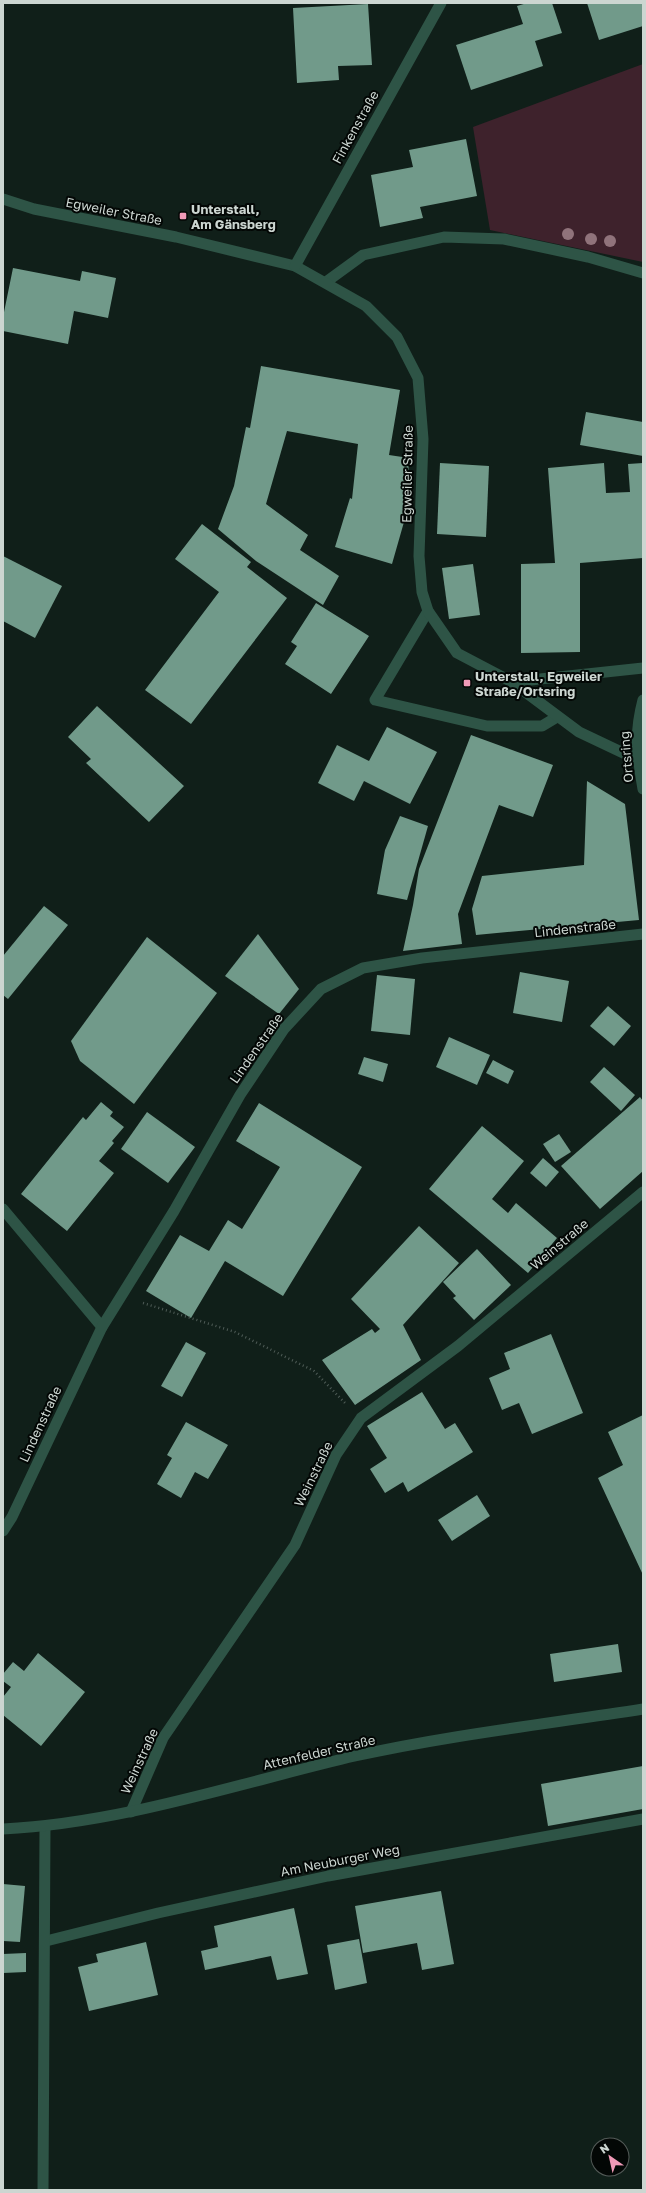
<svg xmlns="http://www.w3.org/2000/svg" width="646" height="2193" viewBox="0 0 646 2193" font-family="'Golos Text',sans-serif">
<style>
.green{fill:#3e222c}
.building{fill:#719a8a}
.lines{fill:none;stroke-linecap:round;stroke-linejoin:round}
.path{stroke:#4f5c57;stroke-width:2.5;stroke-dasharray:1 3;stroke-linecap:butt}
.service{stroke:#2e5446;stroke-width:11}
.minor{stroke:#2e5446;stroke-width:11}
.tertiary{stroke:#2e5446;stroke-width:11}
.tree{fill:#90737b}
.poi-dot{fill:#f09ab7;stroke:#030705;stroke-width:1.5}
.labels{text-anchor:middle;stroke-width:4;stroke-linejoin:round;paint-order:stroke}
.street-label{font-size:13px;fill:#ccd6d1;stroke:#030705}
.poi-label{font-size:13px;font-weight:bold;fill:#ccd6d1;stroke:#030705;text-anchor:start}
</style>
<rect width="100%" height="100%" fill="#101f19"/>
<!-- green -->
<polygon class="green" points="643,64 643,262 490,230 473,127"/>
<!-- building -->
<g class="building">
<polygon points="527,3 552,3 562,33 535,41 543,66 471,90 456,45 523,24 517,6"/>
<polygon points="587,3 643,3 643,26 599,40"/>
<polygon points="368,4 372,65 338,66 339,80 297,83 293,8"/>
<polygon points="466,139 477,196 420,207 423,218 380,227 371,175 413,167 409,150"/>
<polygon points="13,268 80,281 82,271 116,278 108,318 74,311 68,344 3,331 3,317"/>
<polygon points="261,366 400,390 389,455 409,458 406,515 392,564 335,547 350,498 352,499 358,444 287,431 266,504 308,535 300,550 339,576 323,605 256,561 218,529 234,486 246,427 250,428"/>
<polygon points="586,412 643,422 643,456 580,445"/>
<polygon points="440,463 489,466 486,537 437,534"/>
<polygon points="604,463 606,493 630,492 628,464 643,463 643,558 580,563 580,652 521,653 521,564 555,563 548,468"/>
<polygon points="202,524 251,562 247,567 287,598 191,724 145,690 219,592 175,559"/>
<polygon points="3,556 62,586 35,638 3,621"/>
<polygon points="473,564 480,615 449,619 442,568"/>
<polygon points="316,603 369,636 331,694 285,664 297,646 291,642"/>
<polygon points="97,706 184,786 149,822 86,763 91,759 68,737"/>
<polygon points="387,727 437,752 410,804 364,781 354,801 318,783 337,745 369,761"/>
<polygon points="471,735 553,765 533,817 499,805 458,914 462,944 403,951 413,905 419,869"/>
<polygon points="587,781 625,804 639,920 476,935 472,909 482,876 584,865"/>
<polygon points="400,816 428,826 407,900 377,894 385,850"/>
<polygon points="44,906 68,925 8,999 3,995 3,956"/>
<polygon points="258,934 299,989 279,1014 225,976"/>
<polygon points="147,937 217,993 134,1104 80,1061 71,1041"/>
<polygon points="520,972 569,981 562,1022 513,1013"/>
<polygon points="377,975 415,979 410,1035 371,1031"/>
<polygon points="608,1006 631,1026 614,1046 590,1026"/>
<polygon points="449,1037 490,1055 477,1085 436,1067"/>
<polygon points="364,1057 388,1064 383,1082 358,1074"/>
<polygon points="493,1060 514,1071 508,1084 486,1073"/>
<polygon points="604,1067 635,1095 621,1111 590,1082"/>
<polygon points="640,1097 643,1101 643,1171 600,1209 561,1166"/>
<polygon points="101,1102 113,1112 110,1116 124,1127 112,1141 114,1143 99,1161 114,1173 67,1231 21,1194 83,1117 86,1120"/>
<polygon points="259,1103 362,1167 283,1296 225,1261 191,1318 146,1291 180,1235 209,1251 228,1220 242,1229 280,1167 236,1141"/>
<polygon points="147,1112 195,1147 168,1183 121,1149"/>
<polygon points="482,1126 524,1161 492,1199 508,1213 516,1203 557,1238 528,1273 429,1189"/>
<polygon points="559,1134 571,1152 555,1162 543,1144"/>
<polygon points="543,1158 559,1172 546,1187 530,1173"/>
<polygon points="419,1226 459,1263 403,1325 421,1360 355,1405 322,1360 372,1329 375,1333 380,1329 351,1299"/>
<polygon points="477,1249 511,1285 474,1320 453,1298 456,1296 443,1282"/>
<polygon points="551,1334 583,1413 532,1434 519,1403 502,1410 489,1378 510,1369 504,1353"/>
<polygon points="186,1342 206,1353 182,1397 161,1386"/>
<polygon points="422,1392 445,1429 455,1423 473,1452 408,1492 403,1482 385,1493 370,1469 387,1458 367,1426"/>
<polygon points="643,1415 643,1575 598,1478 623,1465 608,1432"/>
<polygon points="186,1422 228,1445 208,1479 195,1472 181,1498 157,1484 172,1458 167,1455"/>
<polygon points="477,1495 490,1516 452,1541 438,1520"/>
<polygon points="618,1644 622,1672 554,1682 550,1654"/>
<polygon points="38,1653 85,1692 41,1746 3,1715 3,1697 11,1687 3,1681 3,1674 13,1662 24,1671"/>
<polygon points="643,1766 643,1809 548,1826 541,1784"/>
<polygon points="3,1884 25,1886 20,1942 3,1941"/>
<polygon points="441,1891 454,1964 422,1970 417,1943 363,1953 355,1906"/>
<polygon points="294,1908 308,1974 277,1980 271,1956 205,1970 201,1951 218,1947 214,1926"/>
<polygon points="359,1939 367,1983 335,1990 327,1945"/>
<polygon points="146,1942 158,1995 89,2011 78,1967 98,1962 96,1954"/>
<polygon points="26,1953 26,1972 3,1973 3,1954"/>
</g>
<g class="lines">
<!-- path -->
<polyline class="path" points="143,1303 235,1332 314,1371 345,1403"/>
<!-- service -->
<g class="service">
<polyline points="326,282 363,255 444,237 504,239 588,257 643,273"/>
<polyline points="428,611 375,700 487,726 542,726 557,717"/>
</g>
<!-- minor -->
<g class="minor">
<polyline points="3,199 34,209 176,237 295,266 366,306 397,337 418,378 423,439 419,556 422,592 428,611 457,653 512,682 579,732 638,760"/>
<polyline points="295,266 441,3"/>
<polyline points="512,682 643,668"/>
<polyline points="3,1209 102,1327"/>
<polyline points="3,1531 12,1517 102,1327 174,1211 240,1095 284,1029 321,989 363,968 422,958 643,934"/>
<polyline points="131,1812 163,1738 295,1545 336,1455 361,1418 458,1346 643,1192"/>
<polyline points="46,1941 158,1913 328,1876 643,1819"/>
<polyline points="43,2190 45,1827"/>
</g>
<!-- tertiary -->
<g class="tertiary">
<path d="M643,700C634,734 637,754 643,789"/>
<path d="M3,1829C123,1823 239,1783 355,1756C450,1735 547,1724 643,1709"/>
</g>
</g>
<!-- trees -->
<g class="tree">
<circle cx="568" cy="234" r="6"/>
<circle cx="591" cy="239" r="6"/>
<circle cx="610" cy="241" r="6"/>
</g>
<!-- markers -->
<g class="poi-dot">
<rect x="179" y="212" width="8" height="8" rx="2"/>
<rect x="463" y="679" width="8" height="8" rx="2"/>
</g>
<g class="labels">
<!-- street labels -->
<g class="street-label">
<text transform="translate(355 127) rotate(-61)" y="5">Finkenstraße</text>
<text transform="translate(114 211) rotate(11)" y="5">Egweiler Straße</text>
<text transform="translate(407 474) rotate(-89)" y="5">Egweiler Straße</text>
<text transform="translate(626 757) rotate(-95)" y="5">Ortsring</text>
<text transform="translate(575 928) rotate(-6)" y="5">Lindenstraße</text>
<text transform="translate(256 1048) rotate(-55)" y="5">Lindenstraße</text>
<text transform="translate(559 1244) rotate(-40)" y="5">Weinstraße</text>
<text transform="translate(40 1424) rotate(-65)" y="5">Lindenstraße</text>
<text transform="translate(313 1474) rotate(-64)" y="5">Weinstraße</text>
<text transform="translate(319 1752) rotate(-13)" y="5">Attenfelder Straße</text>
<text transform="translate(139 1761) rotate(-65)" y="5">Weinstraße</text>
<text transform="translate(340 1860) rotate(-11)" y="5">Am Neuburger Weg</text>
</g>
<!-- poi labels -->
<g class="poi-label">
<text x="191" y="214">Unterstall,<tspan x="191" dy="15">Am Gänsberg</tspan></text>
<text x="475" y="681">Unterstall, Egweiler<tspan x="475" dy="15">Straße/Ortsring</tspan></text>
</g>
</g>
<!-- border -->
<rect width="646" height="2193" fill="none" stroke="#ccd6d1" stroke-width="8"/>
<!-- north arrow -->
<g transform="translate(610 2157) rotate(326)"><circle r="19" fill="#030705" stroke="#535a57"/>
<path d="M0-3L7 15L0 10L-7 15Z" fill="#f09ab7"/>
<text y="-6" font-size="11" font-weight="bold" text-anchor="middle" fill="#ccd6d1">N</text>
</g>
</svg>
